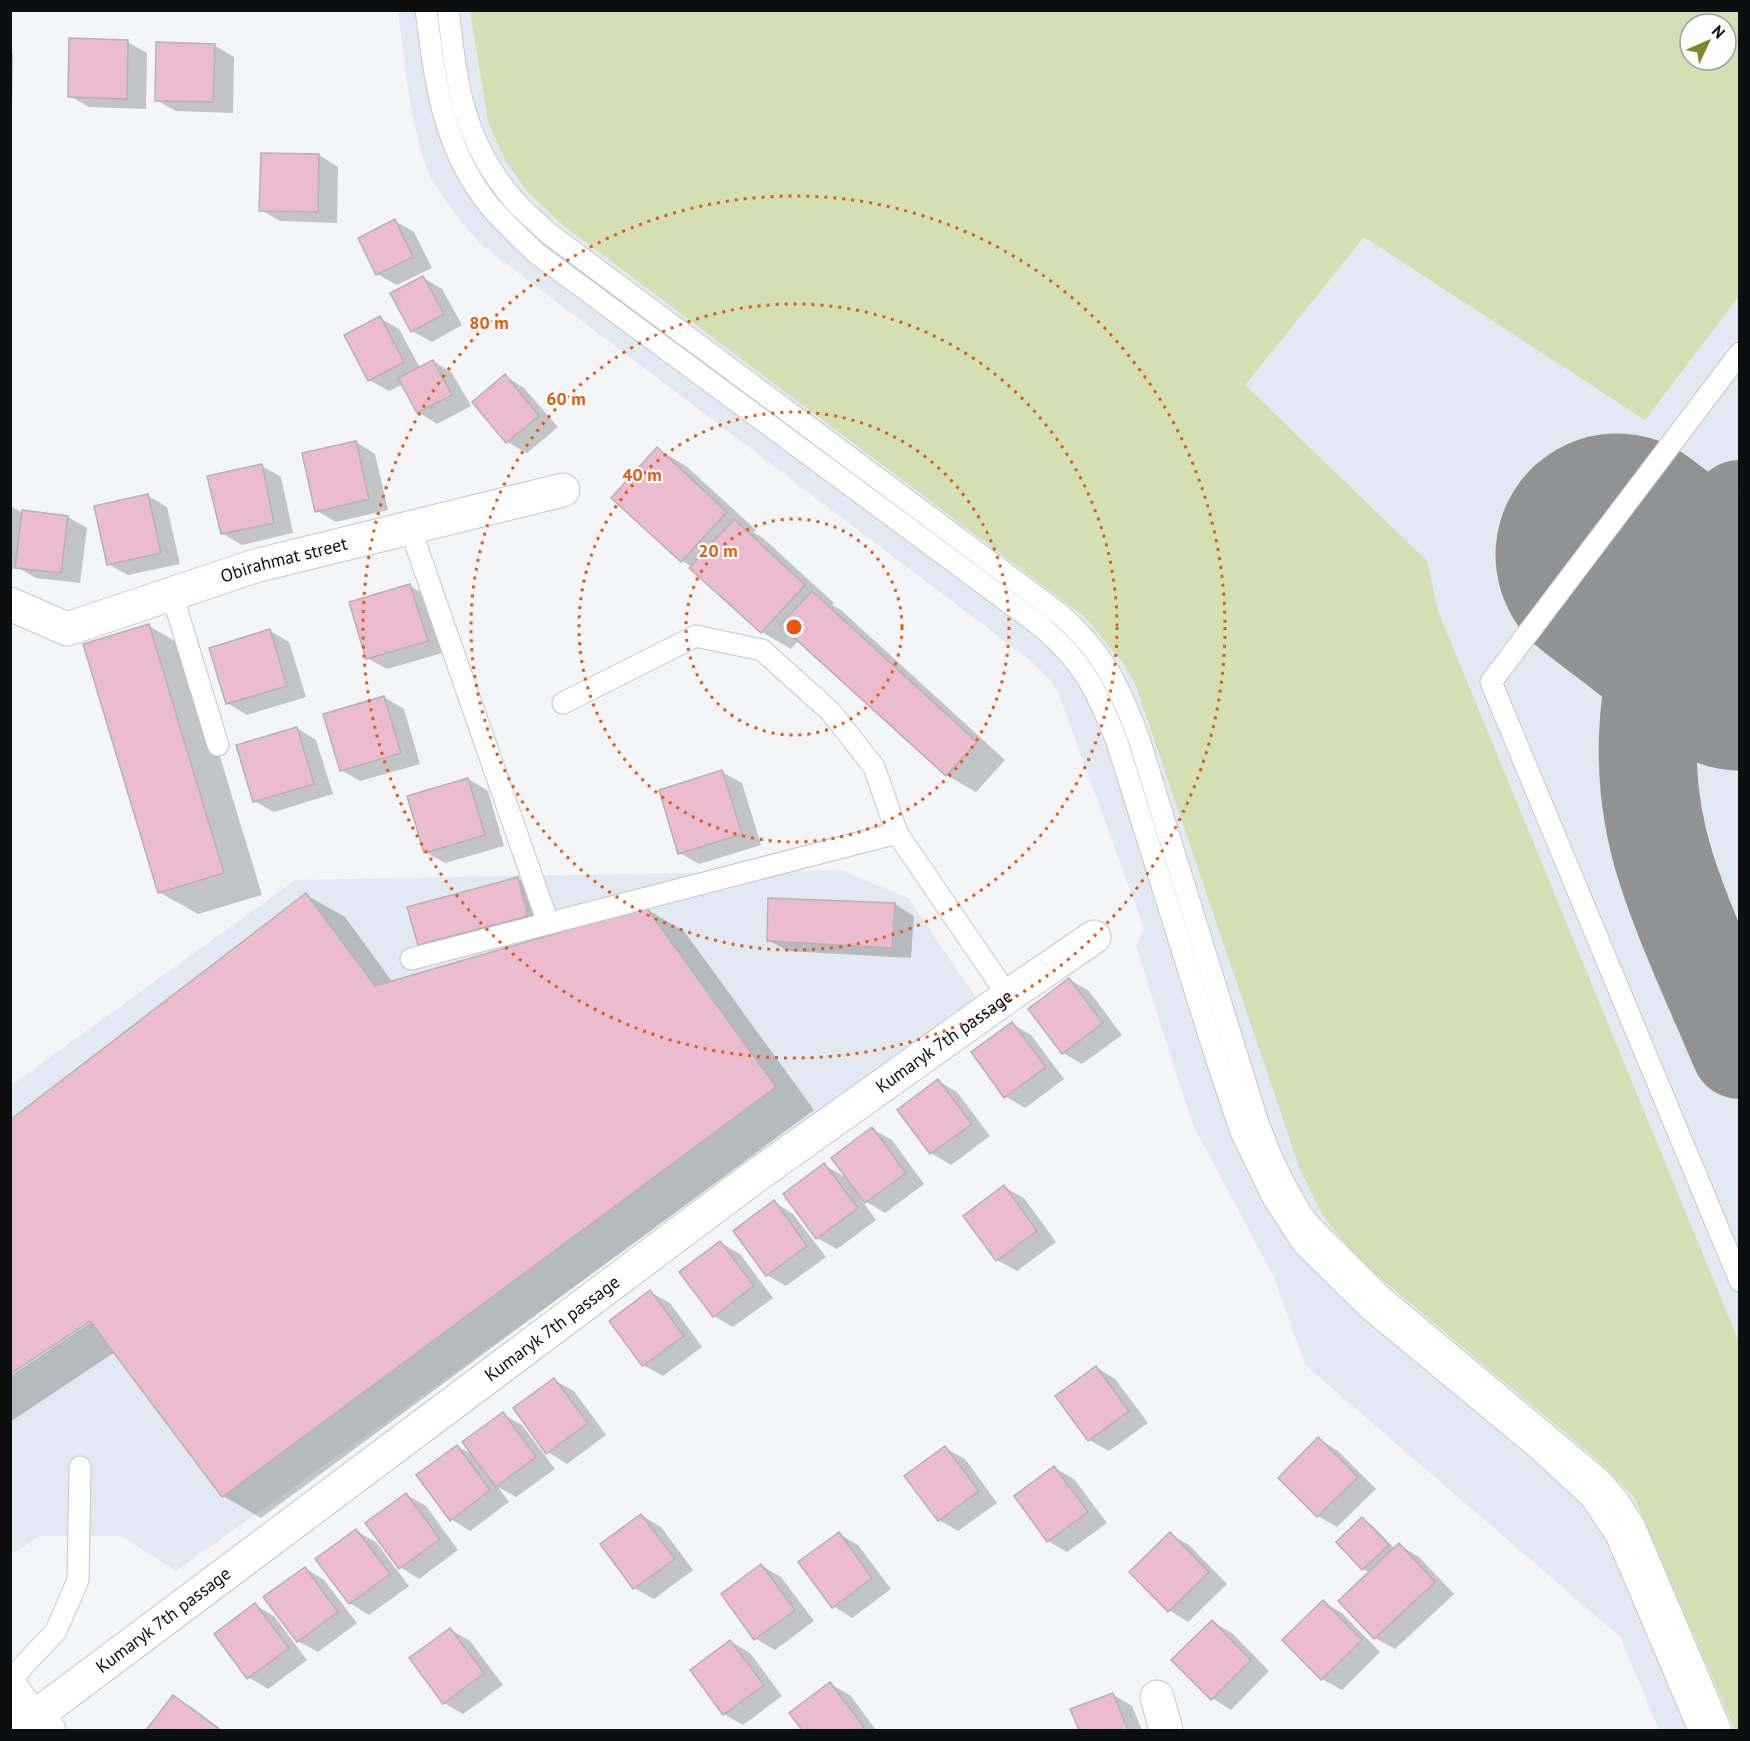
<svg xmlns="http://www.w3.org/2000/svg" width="1750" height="1741" viewBox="0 0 1750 1741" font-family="'PT Sans',sans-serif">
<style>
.built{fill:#e3e9f2;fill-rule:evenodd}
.green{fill:#d4e0b4;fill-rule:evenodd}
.shadow{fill:#0003}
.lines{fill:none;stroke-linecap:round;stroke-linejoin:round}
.taxiway{stroke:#919294;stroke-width:98}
.runway{stroke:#919294;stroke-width:243}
.building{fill:#ebbbcf;stroke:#b6b2b3;stroke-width:1.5}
.service-casing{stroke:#c5c7cb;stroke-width:23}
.minor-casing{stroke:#c5c7cb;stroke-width:35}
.service{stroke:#fff;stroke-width:21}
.minor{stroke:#fff;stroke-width:33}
.ring{fill:none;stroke:#e8590c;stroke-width:3;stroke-dasharray:3 6}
.labels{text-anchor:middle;stroke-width:4.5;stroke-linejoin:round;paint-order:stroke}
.street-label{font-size:18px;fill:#0d0e0f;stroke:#fff}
.centre{fill:#e8590c;stroke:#fff;stroke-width:3}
.ring-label{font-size:18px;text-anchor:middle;font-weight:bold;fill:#e8590c;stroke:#fff;stroke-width:4.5;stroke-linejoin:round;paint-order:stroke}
</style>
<rect width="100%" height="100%" fill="#f3f5f8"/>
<!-- built -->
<g class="built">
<path d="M398,11H1739V1730H1659L1620,1637L1305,1365L1274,1277L1192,1123L1136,946L1144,928L1059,695L1051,681L1031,661L483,246L468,230L442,195L430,176L422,156L410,104ZM1690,24H1726V60H1690Z"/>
<polygon points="841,870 908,898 977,999 176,1571 121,1536 41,1536 11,1554 10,1086 295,880"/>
</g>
<!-- green -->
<path class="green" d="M470,11H1739V296L1645,420L1364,237L1245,385L1427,561L1438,611L1739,1342V1730H1735L1634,1497L1599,1461L1360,1261L1323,1216L1300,1169L1136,686L1124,664L1085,617L563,225L527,191L506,162L488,122ZM1690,24H1726V60H1690Z"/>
<!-- shadow -->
<g class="shadow">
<polygon points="127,42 147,53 146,109 89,107 70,96"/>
<polygon points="214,45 234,57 233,113 176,111 156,100"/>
<polygon points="10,51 13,53 12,109 10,109"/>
<polygon points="319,155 338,167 337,223 280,221 261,210"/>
<polygon points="395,221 414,232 432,268 397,285 377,274"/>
<polygon points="422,277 442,289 462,325 432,342 412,331"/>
<polygon points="380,318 399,329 420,368 433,361 452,373 471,406 437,424 418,412 403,384 389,391 369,380"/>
<polygon points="505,376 524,388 558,427 527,453 507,442 474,402"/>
<polygon points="356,442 375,454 388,510 336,522 317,511"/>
<polygon points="657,449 686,466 756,530 753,532 763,538 834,603 832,605 841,610 1005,760 976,792 946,775 799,640 791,649 762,632 692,567 682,561 613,498"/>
<polygon points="262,466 281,477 293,533 242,545 222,533"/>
<polygon points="148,496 167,507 180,564 128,575 108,564"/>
<polygon points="10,506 23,513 68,517 87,528 80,583 36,578 17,567 17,560 13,570 10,569"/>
<polygon points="410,586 430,597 446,652 387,669 367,658"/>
<polygon points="149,626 187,648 262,895 198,914 159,892"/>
<polygon points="270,631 289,642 306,697 247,715 227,703"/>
<polygon points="384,697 404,709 420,764 360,781 341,770"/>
<polygon points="297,728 316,740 333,794 274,812 254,801"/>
<polygon points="722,772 742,783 761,845 699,864 680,853"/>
<polygon points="468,779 488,791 504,846 445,863 425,852"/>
<polygon points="518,879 537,890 546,927 439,955 419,944"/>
<polygon points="306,895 345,917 393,983 646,909 684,931 814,1110 261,1518 223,1496 115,1352 10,1422 10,1376 97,1318"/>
<polygon points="895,904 914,916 911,958 788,951 768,940"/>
<polygon points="1070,980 1089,991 1122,1035 1082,1064 1063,1053"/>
<polygon points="1012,1024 1031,1035 1064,1079 1025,1108 1005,1096"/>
<polygon points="938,1081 957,1092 990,1136 951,1165 931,1153 899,1110"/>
<polygon points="872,1129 892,1140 924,1184 885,1213 860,1198 876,1220 837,1249 817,1238 824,1165 849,1179"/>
<polygon points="1004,1187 1024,1198 1056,1242 1017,1271 997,1260"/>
<polygon points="774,1202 793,1214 826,1257 786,1286 767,1275"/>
<polygon points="721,1243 740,1254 773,1298 733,1327 714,1316"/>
<polygon points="650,1292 670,1303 702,1347 663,1376 643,1365"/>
<polygon points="1096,1367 1115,1379 1148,1423 1109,1451 1089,1440 1057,1397"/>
<polygon points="554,1380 574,1391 606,1435 567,1464 548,1452"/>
<polygon points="503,1414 522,1425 555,1469 516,1497 498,1487 509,1502 470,1531 451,1519 457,1446 475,1456"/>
<polygon points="1319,1439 1338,1451 1376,1489 1337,1527 1318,1516"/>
<polygon points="945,1448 965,1459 997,1503 958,1531 939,1520"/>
<polygon points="1055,1468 1074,1479 1107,1523 1067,1552 1048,1541"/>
<polygon points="407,1495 426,1506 458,1550 419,1579 400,1567"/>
<polygon points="641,1515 661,1527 693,1570 654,1599 634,1588 602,1545"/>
<polygon points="1362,1519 1372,1525 1395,1549 1399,1545 1419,1557 1454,1594 1395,1649 1375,1638 1370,1573 1363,1569 1338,1542"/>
<polygon points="356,1531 376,1542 409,1586 369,1615 350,1603"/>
<polygon points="839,1534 858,1545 891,1589 852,1618 833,1606"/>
<polygon points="1170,1534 1189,1545 1227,1584 1188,1622 1169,1610"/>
<polygon points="762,1566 781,1577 814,1621 775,1650 755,1638"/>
<polygon points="305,1568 324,1580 357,1623 318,1652 298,1641 266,1597"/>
<polygon points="1323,1602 1342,1613 1380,1652 1342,1690 1322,1679"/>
<polygon points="255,1605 274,1616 307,1660 268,1689 248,1677"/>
<polygon points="1212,1622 1232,1633 1269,1671 1231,1710 1212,1698"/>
<polygon points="451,1630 470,1641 503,1685 463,1714 444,1703"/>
<polygon points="730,1641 750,1653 782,1696 743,1725 724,1714"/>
<polygon points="830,1684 850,1695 876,1730 804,1730 791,1713"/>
<polygon points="1112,1694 1132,1706 1142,1730 1080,1730 1072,1710"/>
<polygon points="174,1697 193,1708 222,1730 148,1730"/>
</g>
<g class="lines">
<!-- taxiway -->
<path class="taxiway" d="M1740,509C1725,531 1711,552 1697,574C1691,584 1683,594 1678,605C1641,687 1639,783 1666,868C1686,930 1715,990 1740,1050"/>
<!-- runway -->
<polyline class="runway" points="1617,555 1740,649"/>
</g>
<!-- building -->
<g class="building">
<polygon points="69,38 128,40 127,99 68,97"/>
<polygon points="156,42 215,44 213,102 155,101"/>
<polygon points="261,153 319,154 318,212 259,211"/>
<polygon points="395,219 413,257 376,275 358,238"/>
<polygon points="423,276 444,314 411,332 390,293"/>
<polygon points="380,316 404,362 368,381 344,335"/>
<polygon points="433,360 452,395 417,413 398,378"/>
<polygon points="505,374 539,416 506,443 472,402"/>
<polygon points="356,441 369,499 315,512 302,453"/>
<polygon points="657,447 727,512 681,562 611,498"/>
<polygon points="262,464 274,523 221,534 207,476"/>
<polygon points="148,494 161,553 107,565 94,506"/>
<polygon points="22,510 68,516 61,573 15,568"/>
<polygon points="734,519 805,585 761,633 689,568"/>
<polygon points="410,584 428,641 366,659 349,602"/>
<polygon points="812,591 977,742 946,776 780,625"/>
<polygon points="149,624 224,873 158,893 83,644"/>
<polygon points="270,629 287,686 226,704 209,648"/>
<polygon points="384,696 401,753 340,771 323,714"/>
<polygon points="297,727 314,784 253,802 236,745"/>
<polygon points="722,770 742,834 678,854 659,790"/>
<polygon points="468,778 485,835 424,853 407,796"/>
<polygon points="518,877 528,916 418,945 407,907"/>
<polygon points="306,893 375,986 646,907 776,1087 222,1497 90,1321 10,1374 10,1120"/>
<polygon points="768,898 895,903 892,948 767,941"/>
<polygon points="1069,978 1103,1023 1062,1054 1028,1009"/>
<polygon points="1012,1022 1046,1067 1004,1098 971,1052"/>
<polygon points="938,1079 972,1124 930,1154 897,1110"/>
<polygon points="872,1127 906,1173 865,1203 831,1158"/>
<polygon points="824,1163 858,1208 816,1239 783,1194"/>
<polygon points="1004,1185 1037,1231 996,1261 963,1216"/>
<polygon points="774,1200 807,1246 766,1276 733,1231"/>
<polygon points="720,1241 754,1286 713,1317 679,1272"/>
<polygon points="650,1290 684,1336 642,1366 609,1321"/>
<polygon points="1096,1366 1129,1411 1088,1441 1055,1396"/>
<polygon points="554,1378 588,1423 546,1454 513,1408"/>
<polygon points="503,1412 536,1457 496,1487 462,1442"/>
<polygon points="1318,1437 1358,1477 1317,1517 1278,1478"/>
<polygon points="457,1445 490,1490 450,1521 416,1475"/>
<polygon points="945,1446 979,1491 938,1521 904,1476"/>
<polygon points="1054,1466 1088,1512 1047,1542 1014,1496"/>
<polygon points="406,1493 440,1539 399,1569 365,1523"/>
<polygon points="641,1514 675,1559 633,1589 600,1544"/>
<polygon points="1362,1517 1389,1545 1362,1570 1336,1542"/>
<polygon points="356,1529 390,1574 349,1604 315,1559"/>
<polygon points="839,1532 872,1578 832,1608 798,1562"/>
<polygon points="1170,1532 1209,1572 1168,1612 1129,1572"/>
<polygon points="1399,1543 1435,1582 1374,1639 1338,1601"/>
<polygon points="761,1564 795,1610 754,1640 721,1594"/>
<polygon points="305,1567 338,1612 297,1642 263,1597"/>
<polygon points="1323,1600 1362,1640 1321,1680 1282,1640"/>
<polygon points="255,1603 289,1648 247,1679 214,1634"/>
<polygon points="1212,1620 1251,1660 1211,1700 1171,1660"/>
<polygon points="450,1628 484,1673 443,1704 409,1658"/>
<polygon points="730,1640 764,1685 723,1715 690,1670"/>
<polygon points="830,1682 864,1727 859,1730 802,1730 789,1713"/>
<polygon points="1113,1693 1128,1730 1079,1730 1070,1709"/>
<polygon points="173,1695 220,1730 146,1730"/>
</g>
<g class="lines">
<defs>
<g id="service">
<path d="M426,10C435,80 442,143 485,200C500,220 519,236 536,253L1042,627C1084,663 1097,691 1117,742L1218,1064L1241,1132L1273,1198L1303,1244L1369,1309L1538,1449L1591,1498L1616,1535L1699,1730"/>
<path d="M448,10C457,84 462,139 512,198C522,211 536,221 548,233L1060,614C1103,652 1118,684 1138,736L1258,1123L1271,1156L1285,1185L1302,1215L1313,1228L1380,1295L1601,1480L1617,1499L1634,1525L1721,1730"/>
<polyline points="1740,353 1491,682 1740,1281"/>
<polyline points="410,528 548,923"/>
<polyline points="172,594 218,745"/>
<polyline points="563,703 696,636 762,650 830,711 874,767 897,833"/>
<polyline points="411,959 897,833 1008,996"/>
<polyline points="10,1680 56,1631 78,1580 80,1467"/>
</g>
<g id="minor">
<path id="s1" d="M10,604L67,629L255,566L563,490"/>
<polyline points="10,1686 34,1719 49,1730"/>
<polyline points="1157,1697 1166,1730"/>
<path id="s2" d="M17,1730L753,1178L1008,996L1094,937"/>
</g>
</defs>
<!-- service casing -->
<use href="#service" class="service-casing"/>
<!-- minor casing -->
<use href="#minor" class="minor-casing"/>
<!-- service -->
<use href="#service" class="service"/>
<!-- minor -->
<use href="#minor" class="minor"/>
</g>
<!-- distance rings -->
<g class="ring">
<circle cx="794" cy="627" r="108"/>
<circle cx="794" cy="627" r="215"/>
<circle cx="794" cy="627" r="323"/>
<circle cx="794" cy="627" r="431"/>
</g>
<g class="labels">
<!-- street labels -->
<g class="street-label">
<text dy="6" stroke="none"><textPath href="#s1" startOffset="290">Obirahmat street</textPath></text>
<text dy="6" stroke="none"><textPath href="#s2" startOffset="1155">Kumaryk 7th passage</textPath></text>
<text dy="6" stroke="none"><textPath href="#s2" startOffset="669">Kumaryk 7th passage</textPath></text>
<text dy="6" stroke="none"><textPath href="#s2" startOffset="183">Kumaryk 7th passage</textPath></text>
</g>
</g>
<circle cx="794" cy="627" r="9" class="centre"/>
<g class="ring-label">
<text x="489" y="329">80 m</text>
<text x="566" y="405">60 m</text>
<text x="642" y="481">40 m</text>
<text x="718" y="557">20 m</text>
</g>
<!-- border -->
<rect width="1750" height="1741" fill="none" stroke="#0d0e0f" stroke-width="24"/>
<!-- north arrow -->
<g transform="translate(1708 42) rotate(46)"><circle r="28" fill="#ffffff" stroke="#9e9f9f" stroke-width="1.5"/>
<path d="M0-4.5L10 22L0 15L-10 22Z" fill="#82842e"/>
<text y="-9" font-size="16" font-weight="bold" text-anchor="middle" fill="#0d0e0f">N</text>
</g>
</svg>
